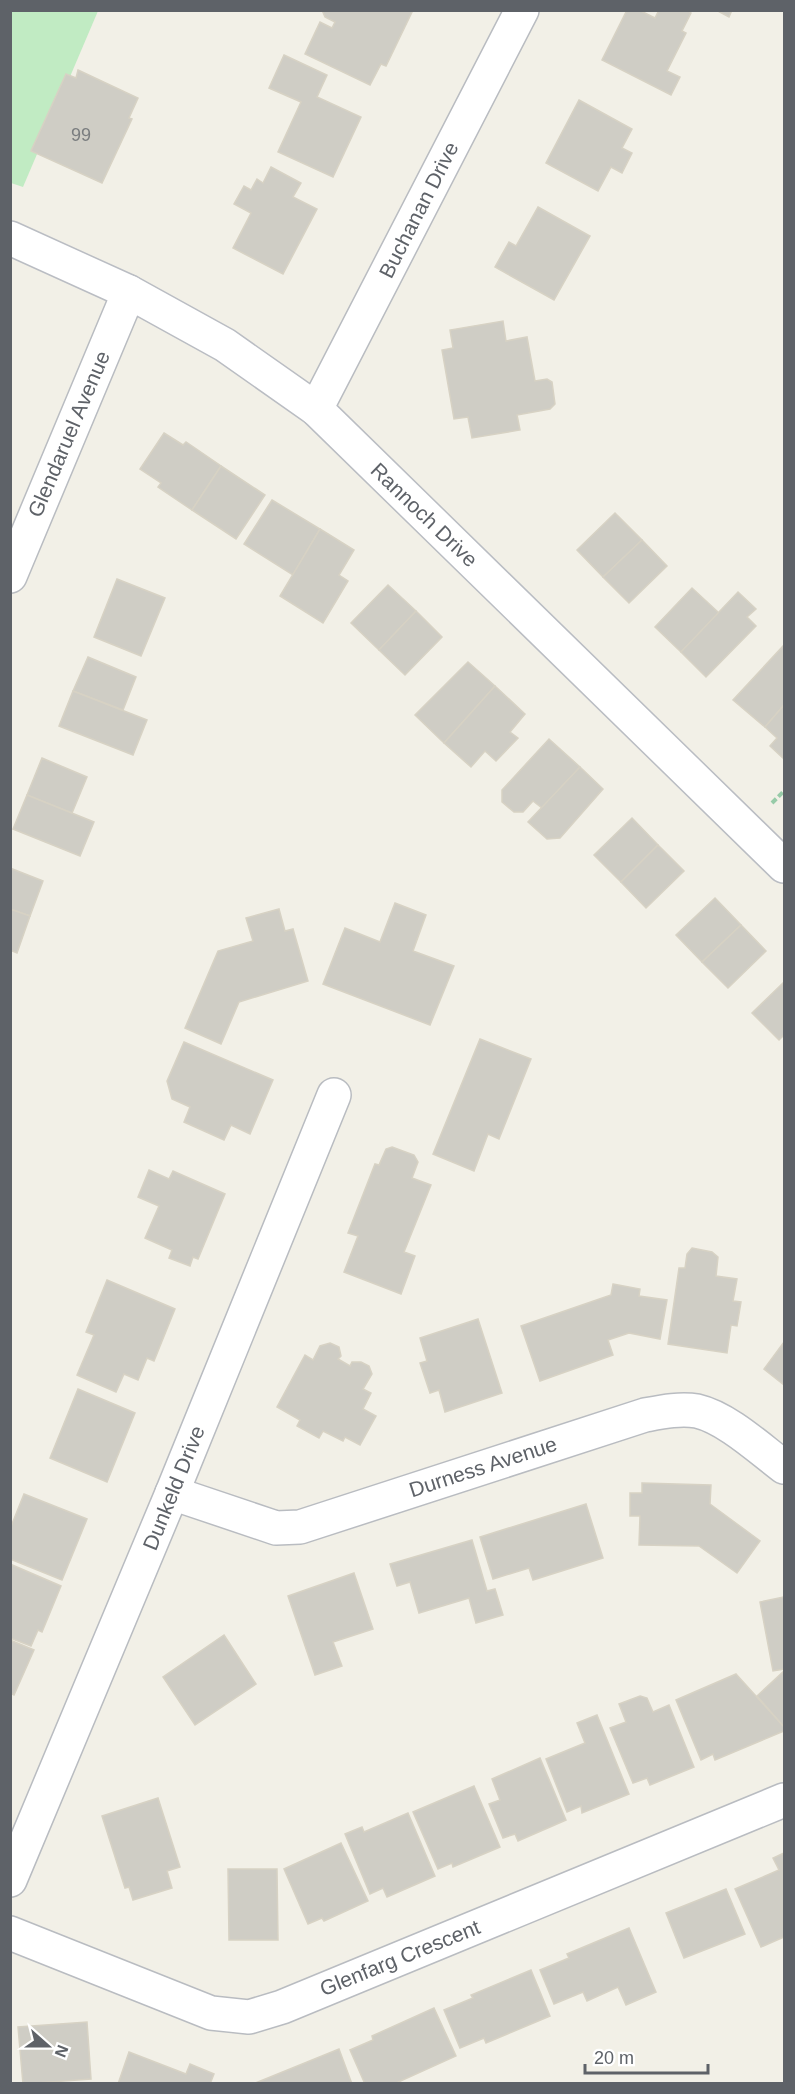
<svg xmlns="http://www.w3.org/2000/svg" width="795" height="2094" viewBox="0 0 795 2094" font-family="Arial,sans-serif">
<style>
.green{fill:#c1ebc3}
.building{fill:#cfcdc5;stroke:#d7d2c4;stroke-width:1.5}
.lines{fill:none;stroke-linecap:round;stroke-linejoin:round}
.street-casing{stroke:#b9bcc1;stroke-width:36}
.secondary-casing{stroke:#babdc3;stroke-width:36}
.path{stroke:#97cba8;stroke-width:4;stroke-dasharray:6 3;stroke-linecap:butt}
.street{stroke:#fff;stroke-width:33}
.secondary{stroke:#fff;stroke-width:33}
.labels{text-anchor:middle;stroke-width:4.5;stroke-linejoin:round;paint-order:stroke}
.number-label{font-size:18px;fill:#7a7d7f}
.street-label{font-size:21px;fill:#5e6268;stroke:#fff}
</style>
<rect width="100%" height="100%" fill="#f2f0e7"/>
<!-- green -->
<polygon class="green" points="10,11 98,11 23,187 11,183"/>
<!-- building -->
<g class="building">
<polygon points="322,10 413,10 386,66 381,64 370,85 305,54 320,22 332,28 335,22 325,17"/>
<polygon points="627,10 639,10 655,18 659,10 687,10 691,13 682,31 686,33 667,71 680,77 671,95 602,60"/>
<polygon points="716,10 732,10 729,17"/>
<polygon points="284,55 327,75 317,97 361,117 333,177 278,152 301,102 269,88"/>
<polygon points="78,70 138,98 129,118 132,119 102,183 31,151 66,74 76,78"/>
<polygon points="579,100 632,129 622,148 632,153 622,173 611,167 598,191 546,163"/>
<polygon points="271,167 301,183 293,197 317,209 283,274 233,248 251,213 234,204 244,186 251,190 257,179 263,183"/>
<polygon points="538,207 590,236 554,300 495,267 509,242 516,246"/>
<polygon points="503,321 506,341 527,337 535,381 547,379 552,382 555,404 550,409 517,415 520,430 472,438 468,417 454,419 442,350 453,348 450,330"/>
<polygon points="164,433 183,445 186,442 221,466 192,510 158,487 161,483 140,469"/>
<polygon points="221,466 265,495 236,539 192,510"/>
<polygon points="272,500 320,529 293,575 244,544"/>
<polygon points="615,513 642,540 603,577 577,550"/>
<polygon points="320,529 354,550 339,575 348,581 323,623 280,596"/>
<polygon points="642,540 667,566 629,603 603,577"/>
<polygon points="117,579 165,598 141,656 94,637"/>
<polygon points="388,585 416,611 379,650 351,623"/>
<polygon points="692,588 719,613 681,652 655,627"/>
<polygon points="738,592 756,609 747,617 756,626 706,677 681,652"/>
<polygon points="416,611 442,637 405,675 379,650"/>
<polygon points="784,645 784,705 765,727 733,700"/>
<polygon points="88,657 136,677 123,710 73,691"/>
<polygon points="468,662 495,686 444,743 415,715"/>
<polygon points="495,686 525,714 510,732 518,738 496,761 485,751 471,767 444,743"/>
<polygon points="73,691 147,720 133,755 59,726"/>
<polygon points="784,705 784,759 770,746 777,738 765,727"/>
<polygon points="549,739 580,767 542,808 533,801 523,812 514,812 502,802 502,790"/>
<polygon points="42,758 87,777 72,813 27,795"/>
<polygon points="580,767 603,789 560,838 547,839 528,822"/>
<polygon points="27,795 94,822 80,856 13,829"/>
<polygon points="632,818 658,845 621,882 594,855"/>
<polygon points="658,845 684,871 646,908 621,882"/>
<polygon points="10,868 43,881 30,916 10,909"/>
<polygon points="715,898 741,925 702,962 676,935"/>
<polygon points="395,903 426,915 413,951 454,966 430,1025 323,984 345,928 380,942"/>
<polygon points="10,909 30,916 17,953 10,950"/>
<polygon points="279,909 285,931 293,929 308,981 239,1002 221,1044 185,1028 218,951 253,941 246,918"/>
<polygon points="741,925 766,951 728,988 702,962"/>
<polygon points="784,982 784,1035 779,1040 752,1013"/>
<polygon points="480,1039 531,1059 499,1139 488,1134 474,1171 433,1154"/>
<polygon points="184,1042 273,1080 250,1134 231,1125 224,1140 184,1122 190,1107 172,1099 167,1081"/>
<polygon points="392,1147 414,1155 418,1162 412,1178 431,1185 404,1252 415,1256 401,1294 344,1272 358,1236 348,1233 375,1164 379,1165 386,1149"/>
<polygon points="149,1170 169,1179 173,1171 225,1194 198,1259 193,1257 190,1266 169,1258 172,1250 145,1238 159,1206 138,1197"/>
<polygon points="692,1248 712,1252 718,1257 716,1276 737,1279 733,1301 741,1302 737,1326 731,1325 727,1353 668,1344 679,1268 685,1268 687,1254"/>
<polygon points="107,1280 175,1309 154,1361 147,1358 138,1380 124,1374 116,1392 77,1375 94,1335 86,1332"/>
<polygon points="613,1284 640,1289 639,1296 667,1300 660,1339 629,1333 608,1340 613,1355 540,1381 521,1326 611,1295"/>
<polygon points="478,1319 502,1393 445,1412 439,1390 430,1393 420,1363 427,1361 420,1338"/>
<polygon points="784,1342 784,1385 764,1369"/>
<polygon points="330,1343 339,1347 341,1356 338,1359 350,1366 352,1362 361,1362 369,1366 372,1374 363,1389 371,1393 363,1409 376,1416 360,1445 345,1437 343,1441 323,1431 319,1438 297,1426 300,1420 277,1407 305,1355 313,1360 320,1346"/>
<polygon points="78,1389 135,1413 107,1482 50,1458"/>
<polygon points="642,1483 711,1485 710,1504 760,1541 737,1573 699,1546 639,1545 640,1516 630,1516 630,1493 642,1493"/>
<polygon points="24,1494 87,1519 62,1580 10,1559 10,1529"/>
<polygon points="586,1504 603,1558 533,1580 529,1568 493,1579 480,1537"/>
<polygon points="472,1540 487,1591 495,1589 503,1615 476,1623 469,1598 419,1613 410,1582 397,1586 390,1564"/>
<polygon points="10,1564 61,1586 42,1632 38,1630 31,1646 10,1638"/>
<polygon points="354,1573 373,1629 333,1642 342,1666 315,1675 288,1596"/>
<polygon points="784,1597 784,1669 773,1671 760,1602"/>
<polygon points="224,1635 256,1684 195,1725 163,1677"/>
<polygon points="10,1640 34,1650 14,1695 10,1693"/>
<polygon points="784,1671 784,1727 757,1696"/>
<polygon points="736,1674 784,1727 784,1731 715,1760 713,1754 701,1760 676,1700"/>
<polygon points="640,1696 647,1698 653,1712 669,1705 694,1767 650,1785 647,1778 633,1783 610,1728 626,1722 619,1704"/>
<polygon points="597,1715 629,1794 582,1813 581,1806 567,1812 546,1759 585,1743 577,1723"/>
<polygon points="540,1758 566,1820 518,1841 515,1834 503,1838 489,1804 500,1800 492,1779"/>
<polygon points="474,1786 500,1847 453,1867 452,1863 438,1869 413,1812"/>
<polygon points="158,1798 180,1867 167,1871 172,1888 133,1900 129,1887 125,1888 102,1816"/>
<polygon points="408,1813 435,1876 387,1897 383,1888 370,1894 345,1834 362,1827 364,1832"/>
<polygon points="341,1843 368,1901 324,1921 322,1918 308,1924 284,1869"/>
<polygon points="784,1853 784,1937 761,1947 735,1889 779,1870 773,1858"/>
<polygon points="228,1869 277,1869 278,1940 229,1940"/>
<polygon points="726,1889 745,1934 684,1958 666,1913"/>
<polygon points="629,1928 656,1992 626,2005 618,1987 587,2001 583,1992 554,2004 540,1970 569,1958 567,1954"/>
<polygon points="531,1970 550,2016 486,2043 484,2038 460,2048 444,2010 473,1998 471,1995"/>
<polygon points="434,2008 456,2056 394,2084 365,2084 350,2050 373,2040 372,2036"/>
<polygon points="87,2022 91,2079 23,2084 18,2027"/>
<polygon points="339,2049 352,2084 253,2084"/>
<polygon points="129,2052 186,2074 190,2064 214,2074 210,2084 118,2084"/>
</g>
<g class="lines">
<defs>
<g id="street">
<polyline points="316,409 522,10"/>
<polyline points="10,576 129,292"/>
<path d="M172,1493L276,1528L300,1527L645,1415C661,1412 680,1408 697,1411C727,1418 760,1449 784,1467"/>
<polyline points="10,1880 172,1493 334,1095"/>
<polyline points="10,1933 211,2013 249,2017 282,2007 784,1800"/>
</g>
<polyline id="secondary" points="10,238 129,292 225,345 316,409 784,866"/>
</defs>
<!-- street casing -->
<use href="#street" class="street-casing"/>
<!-- secondary casing -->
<use href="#secondary" class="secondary-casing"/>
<!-- path -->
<polyline class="path" points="772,803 784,791"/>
<!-- street -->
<use href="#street" class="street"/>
<!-- secondary -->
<use href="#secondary" class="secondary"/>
</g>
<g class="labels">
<!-- number labels -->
<g class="number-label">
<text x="81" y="141">99</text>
</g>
<!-- street labels -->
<g class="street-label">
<text transform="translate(419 210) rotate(-63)" y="7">Buchanan Drive</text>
<text transform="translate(69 434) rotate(-67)" y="7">Glendaruel Avenue</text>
<text transform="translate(424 515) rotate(44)" y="7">Rannoch Drive</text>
<text transform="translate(483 1467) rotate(-18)" y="7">Durness Avenue</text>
<text transform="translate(174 1488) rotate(-68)" y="7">Dunkeld Drive</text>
<text transform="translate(400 1958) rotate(-22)" y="7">Glenfarg Crescent</text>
</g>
</g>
<!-- border -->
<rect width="795" height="2094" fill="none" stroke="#5e6268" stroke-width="24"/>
<!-- north arrow -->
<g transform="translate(48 2046) rotate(111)" stroke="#ffffff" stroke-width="4.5" paint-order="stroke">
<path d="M0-4.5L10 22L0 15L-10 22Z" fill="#5e6268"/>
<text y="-9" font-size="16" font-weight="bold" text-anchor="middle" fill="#5e6268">N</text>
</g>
<!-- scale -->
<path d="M585 2064v9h123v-9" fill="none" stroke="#5e6268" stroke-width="3"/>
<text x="594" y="2064" font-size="18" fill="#5e6268" stroke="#ffffff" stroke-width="4.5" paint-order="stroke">20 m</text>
</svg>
